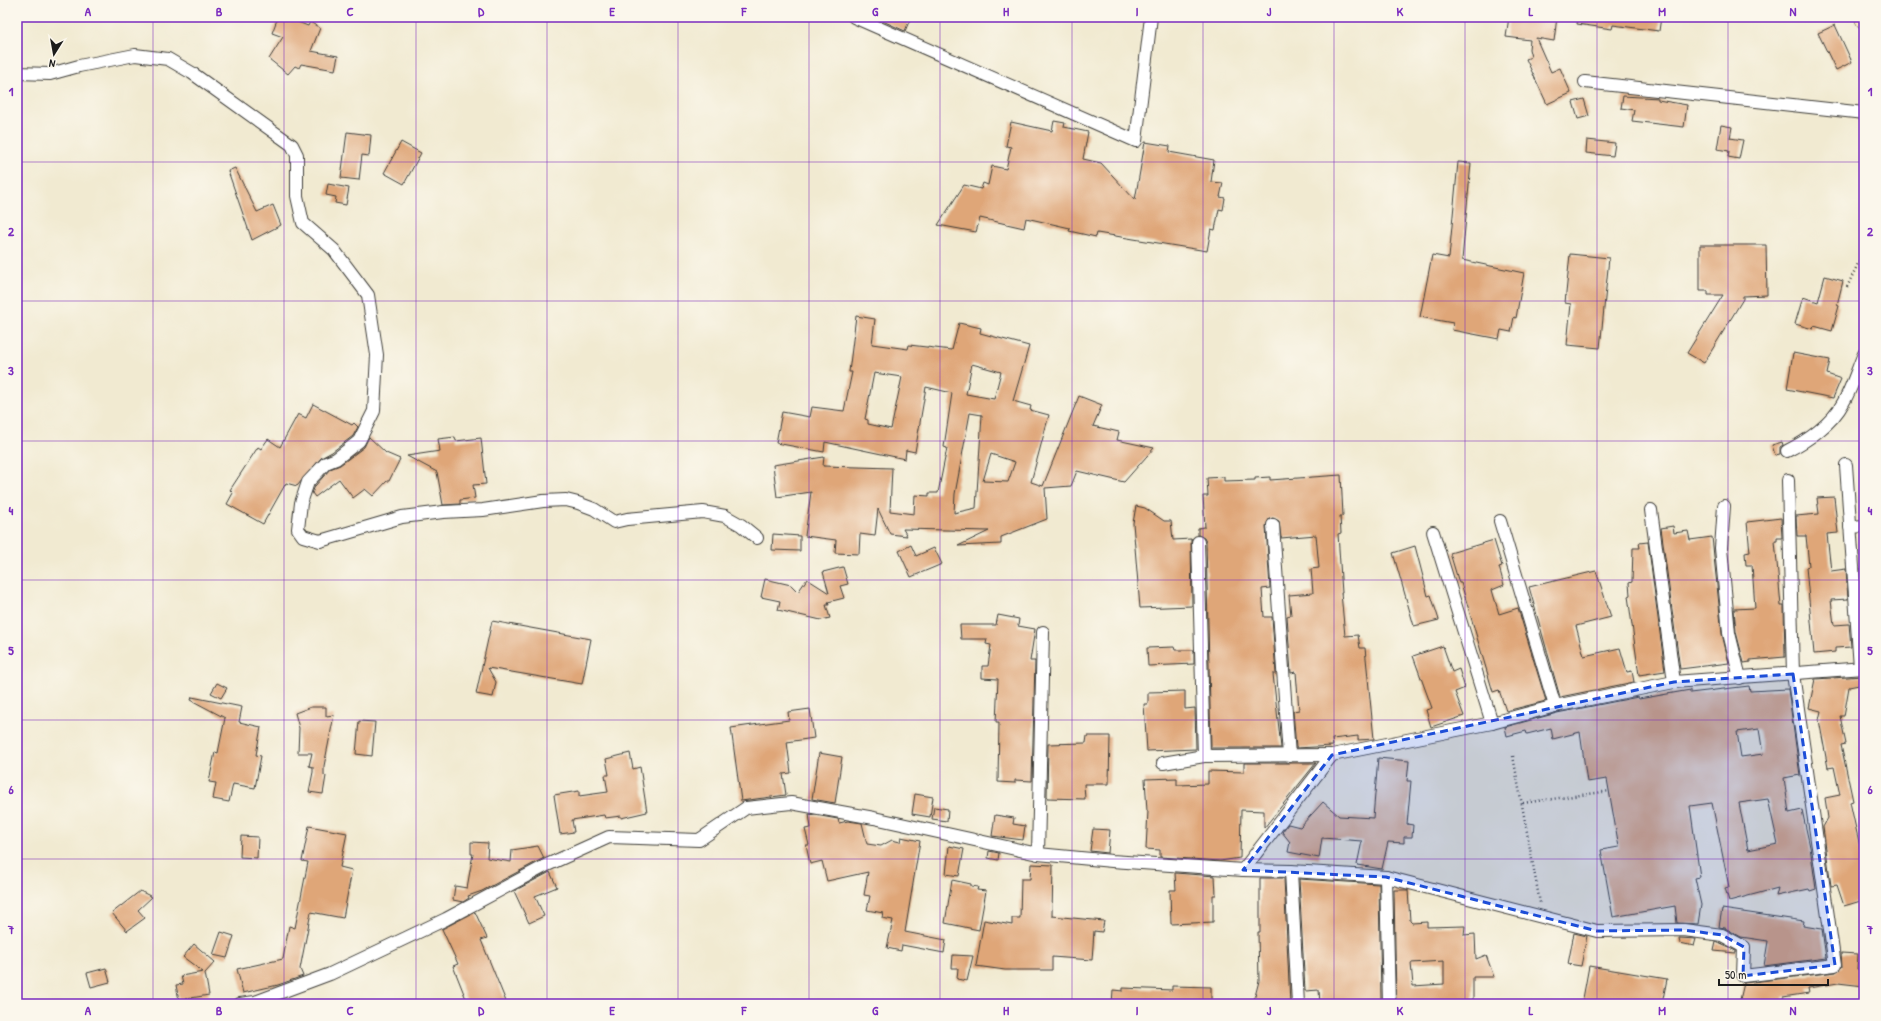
<svg xmlns="http://www.w3.org/2000/svg" width="1881" height="1021" viewBox="0 0 1881 1021" font-family="'Patrick Hand',sans-serif">
<style>
.building{fill:#dfa678;fill-rule:evenodd}
.lines{fill:none;stroke-linecap:round;stroke-linejoin:round}
.street-casing{stroke:#3c3b37;stroke-width:14}
.secondary-casing{stroke:#3c3b37;stroke-width:18}
.path{stroke:#3c3b37;stroke-width:2.5;stroke-dasharray:1 3;stroke-linecap:butt}
.street{stroke:#fff;stroke-width:12}
.secondary{stroke:#fae7c3;stroke-width:17}
.marked{fill:#1d4ed8;fill-opacity:0.2;stroke:#1d4ed8;stroke-width:3;stroke-dasharray:8 5;stroke-linejoin:round}
.grid{fill:none;stroke:#7b2cbf;stroke-width:1;stroke-opacity:0.55}
.neatline{fill:none;stroke:#7b2cbf;stroke-width:1.5}
.grid-label{font-size:13px;text-anchor:middle;font-weight:bold;fill:#7b2cbf}
</style>
<rect width="100%" height="100%" fill="#fbf7ec"/>
<filter id="ink" filterUnits="userSpaceOnUse"><feTurbulence type="fractalNoise" baseFrequency=".025" numOctaves="2"/><feDisplacementMap in="SourceGraphic" scale="8" xChannelSelector="R" yChannelSelector="G"/><feConvolveMatrix kernelMatrix="1 2 1 2 8 2 1 2 1" color-interpolation-filters="sRGB"/></filter>
<filter id="wash" filterUnits="userSpaceOnUse"><feTurbulence type="fractalNoise" baseFrequency=".012" numOctaves="4" result="noise"/><feDisplacementMap in="SourceGraphic" scale="16" xChannelSelector="R" yChannelSelector="G"/><feGaussianBlur stdDeviation="0.9" result="paint"/><feColorMatrix in="noise" values="0 0 0 0 0 0 0 0 0 0 0 0 0 0 0 0 0 1.4 0 .05"/><feComposite in="paint" operator="in"/></filter>
<g filter="url(#wash)">
<rect width="100%" height="100%" fill="#f1ead1"/>
<g id="blocks">
<!-- building -->
<g class="building">
<polygon points="278,17 285,17 308,26 310,22 320,28 311,51 338,56 335,70 301,64 299,68 295,66 288,74 269,59 283,37 272,33"/>
<polygon points="874,17 911,17 905,31"/>
<polygon points="1509,17 1557,17 1554,41 1536,38 1551,72 1560,68 1571,93 1547,104 1526,59 1531,57 1529,49 1530,40 1506,37"/>
<polygon points="1578,17 1661,17 1659,31 1613,25 1612,29 1577,24"/>
<polygon points="1835,25 1852,62 1836,70 1818,33"/>
<polygon points="1623,96 1658,98 1658,100 1687,105 1684,127 1632,121 1634,110 1621,108"/>
<polygon points="1584,99 1589,116 1578,119 1573,102"/>
<polygon points="1054,121 1065,123 1064,127 1088,132 1083,159 1101,163 1135,200 1145,142 1170,146 1169,152 1214,160 1211,182 1223,183 1220,197 1225,198 1223,210 1219,209 1215,230 1211,229 1207,251 1097,233 1096,237 1069,231 1070,228 1026,218 1024,228 980,218 976,232 938,225 964,185 981,189 983,183 988,185 992,166 1006,169 1011,147 1006,146 1011,122 1052,131"/>
<polygon points="1721,125 1732,127 1730,138 1743,140 1739,159 1728,157 1729,151 1717,149"/>
<polygon points="347,132 371,135 369,156 362,155 359,180 341,178"/>
<polygon points="1587,140 1615,143 1613,156 1586,153"/>
<polygon points="401,142 421,153 404,184 384,173"/>
<polygon points="1458,162 1471,163 1462,260 1524,273 1516,318 1514,317 1511,332 1501,330 1499,339 1452,330 1453,323 1420,317 1432,255 1449,258"/>
<polygon points="235,168 257,212 273,205 281,225 252,240 228,171"/>
<polygon points="328,184 349,188 346,205 335,203 336,197 326,195"/>
<polygon points="1700,245 1766,245 1767,295 1743,296 1743,299 1704,363 1687,353 1723,295 1708,295 1708,291 1700,291"/>
<polygon points="1570,254 1609,258 1600,348 1567,345 1571,304 1565,303"/>
<polygon points="1825,276 1843,281 1837,305 1839,306 1832,331 1814,326 1813,329 1795,324 1803,297 1818,302"/>
<path d="M856,316L875,319L872,344L908,349L909,345L952,350L959,323L981,328L980,333L1029,346L1013,401L1031,406L1030,410L1049,415L1031,482L1043,486L1079,396L1102,405L1093,426L1119,432L1117,440L1154,448L1124,482L1077,471L1071,486L1045,488L1047,519L1001,537V544L958,546L989,531L903,529L907,536L890,534L878,509L875,536L860,534L859,554L835,553L836,540L805,536L811,492L777,497L773,465L824,457L823,466L892,468L890,511L914,514L915,495L929,496V493H938L947,448L944,447L952,393L926,387L915,452L906,450L905,459L825,442L824,452L776,443L782,412L810,417L812,407L844,411L852,372H849ZM972,364L1001,372L994,399L966,394ZM874,373L902,377L891,429L868,424V420L865,419ZM970,413L982,415L976,508L954,513L955,494ZM991,454L1015,462L1008,482L983,481Z"/>
<polygon points="1793,353 1830,360 1827,374 1841,379 1833,398 1787,389"/>
<polygon points="313,404 352,425 354,423 358,427 353,436 332,452 321,458 297,486 286,483 263,524 227,504 233,493 230,490 258,447 261,449 268,439 280,447 298,414 306,418"/>
<polygon points="369,437 386,453 400,459 389,481 387,481 373,496 365,489 353,498 339,479 315,497 312,493 315,486 330,469 340,465 364,447"/>
<polygon points="455,437 456,441 481,438 486,484 473,485 475,498 460,500 460,504 443,505 437,472 407,456 440,451 438,439"/>
<polygon points="1782,442 1783,445 1780,447 1780,454 1775,455 1772,445"/>
<polygon points="1341,475 1343,516 1340,516 1341,533 1338,534 1342,593 1341,593 1345,636 1358,635 1360,648 1365,648 1374,739 1358,740 1358,736 1332,739 1333,746 1296,748 1293,711 1299,710 1296,672 1291,673 1287,616 1291,615 1289,595 1313,593 1311,569 1319,568 1316,535 1281,538 1279,521 1273,518 1269,519 1266,526 1270,588 1262,589 1264,617 1272,617 1276,674 1273,674 1281,748 1211,748 1206,542 1204,538 1198,535 1198,528 1205,527 1203,496 1208,496 1207,478 1224,477 1224,481 1255,480 1255,478 1270,477 1270,480"/>
<polygon points="1834,497 1838,533 1827,534 1831,571 1846,569 1848,599 1831,600 1834,625 1849,624 1851,647 1835,648 1835,652 1814,654 1806,567 1809,566 1806,536 1797,536 1796,516 1819,514 1817,498"/>
<polygon points="1136,506 1145,508 1164,521 1171,521 1173,540 1191,539 1192,606 1140,608 1133,523"/>
<polygon points="1781,518 1782,538 1777,538 1777,541 1775,541 1781,606 1784,606 1785,657 1750,660 1750,662 1744,663 1736,632 1734,609 1755,608 1752,565 1746,565 1745,553 1750,552 1747,522"/>
<polygon points="1673,526 1674,533 1688,531 1690,540 1712,537 1722,634 1729,663 1680,669 1661,528"/>
<polygon points="773,534 800,536 800,551 772,550"/>
<polygon points="1494,540 1502,566 1499,567 1504,585 1492,590 1499,614 1518,608 1546,701 1506,711 1499,690 1493,692 1461,583 1459,583 1450,553"/>
<polygon points="1648,542 1665,671 1639,675 1628,596 1630,595 1629,583 1632,582 1633,548 1640,548 1639,543"/>
<polygon points="911,545 916,556 934,548 942,564 911,577 899,551"/>
<polygon points="1415,546 1428,596 1431,595 1439,620 1414,626 1393,553"/>
<polygon points="843,567 848,584 840,586 844,598 828,602 829,605 826,605 830,618 821,620 778,610 780,601 761,597 765,579 791,585 798,592 807,579 829,593 823,572"/>
<polygon points="1861,568 1864,568 1863,597"/>
<polygon points="1596,571 1611,617 1576,626 1584,656 1620,648 1627,672 1632,671 1634,682 1560,697 1529,587"/>
<polygon points="998,615 1019,619 1018,626 1035,629 1030,661 1035,661 1032,781 1015,780 1015,783 998,782 999,722 996,722 998,679 982,678 982,666 988,666 991,645 986,644 987,639 961,639 960,625 996,625"/>
<polygon points="492,621 591,639 582,684 488,668 496,682 493,697 476,694"/>
<polygon points="1443,646 1452,672 1459,669 1465,688 1455,692 1464,716 1431,727 1426,710 1432,708 1413,656"/>
<polygon points="1174,647 1175,650 1194,650 1194,664 1148,666 1147,648"/>
<polygon points="1864,676 1864,684 1849,687 1844,716 1840,716 1846,744 1841,745 1853,801 1850,802 1862,856 1864,878 1864,900 1844,906 1837,885 1831,886 1823,827 1828,818 1825,798 1840,795 1834,767 1828,768 1819,720 1821,711 1809,708 1815,679"/>
<polygon points="217,683 227,688 221,698 211,693"/>
<path d="M1749,686L1750,691L1788,689L1800,775L1784,778L1789,813L1802,810L1810,847L1816,889L1810,891L1809,889L1776,896L1778,888L1729,901L1725,888L1729,887L1712,803L1690,806L1700,877L1695,878L1701,905L1698,924L1677,923L1675,906L1613,917L1601,850L1619,847L1607,779L1587,782L1580,732L1553,739L1551,728L1527,734L1526,731L1507,736L1505,727L1557,713L1638,697L1639,699L1690,690V693ZM1759,729L1763,754L1741,757L1737,732ZM1768,799L1778,844L1748,850L1739,803Z"/>
<polygon points="1185,691 1185,709 1195,708 1196,749 1147,751 1144,704 1148,704 1148,692"/>
<polygon points="192,697 242,707 239,722 261,727 256,755 261,756 255,788 233,784 229,802 213,799 216,783 209,782 215,752 218,753 225,718 191,700"/>
<polygon points="311,707 326,707 326,716 334,715 324,766 324,775 326,776 323,794 309,792 313,772 313,767 309,766 312,753 298,753 299,728 295,713"/>
<polygon points="810,709 814,738 787,742 791,773 783,774 786,795 741,801 731,728 789,720 788,712"/>
<polygon points="359,721 375,722 372,756 356,754"/>
<polygon points="1087,736 1110,736 1109,784 1084,784 1085,799 1047,798 1048,744 1086,743"/>
<polygon points="630,753 633,769 640,767 647,812 621,818 621,816 605,818 604,815 572,820 574,832 560,834 554,795 579,791 579,796 608,792 605,775 609,775 606,759"/>
<polygon points="819,753 842,757 835,803 812,799"/>
<polygon points="1378,758 1409,761 1407,781 1411,781 1407,824 1413,825 1412,837 1404,837 1404,843 1388,842 1382,869 1357,865 1362,841 1322,838 1319,858 1288,852 1290,842 1282,832 1288,824 1300,827 1323,802 1339,816 1373,818"/>
<polygon points="1244,763 1316,763 1264,828 1264,811 1241,810 1240,858 1220,861 1160,857 1160,850 1146,849 1148,811 1147,811 1145,779 1177,778 1177,785 1208,784 1208,771 1244,772"/>
<polygon points="915,794 933,797 930,817 912,814"/>
<polygon points="934,807 948,809 947,821 932,819"/>
<polygon points="809,814 838,819 839,823 848,821 862,823 867,844 881,846 892,840 900,842 901,837 920,841 905,932 946,940 944,953 902,945 901,951 887,948 893,920 882,918 883,913 867,910 870,896 864,895 868,872 827,881 822,861 810,864 806,845 809,845 805,829 811,828"/>
<polygon points="995,815 1014,818 1013,824 1025,826 1023,840 992,836"/>
<polygon points="309,826 347,833 340,867 352,870 343,918 311,912 300,969 303,976 278,985 243,993 237,969 283,959 289,926 295,928 308,862 302,861"/>
<polygon points="1093,829 1110,830 1108,853 1090,851"/>
<polygon points="241,836 258,837 257,858 240,857"/>
<polygon points="471,842 488,843 487,858 511,862 512,850 538,846 544,858 482,891 468,896 469,898 463,902 453,900 455,886 467,888 473,854 471,854"/>
<polygon points="949,846 964,849 959,876 946,874"/>
<polygon points="989,851 999,853 998,860 988,858"/>
<polygon points="1031,864 1053,865 1052,916 1104,921 1102,932 1094,931 1092,960 1052,957 1052,970 1005,970 976,966 984,920 1012,925 1012,918 1020,918 1021,879 1030,879"/>
<polygon points="550,872 557,887 535,896 544,916 529,923 514,891"/>
<polygon points="1175,873 1215,876 1216,895 1213,895 1213,922 1171,924 1170,890 1176,890"/>
<polygon points="1260,878 1284,878 1290,1004 1253,1004 1259,981 1258,932 1260,932"/>
<polygon points="1299,879 1379,884 1381,1001 1357,1003 1356,1001 1320,1004 1319,990 1305,991"/>
<polygon points="952,880 971,884 971,886 978,887 977,890 986,891 979,930 945,923"/>
<path d="M1394,890H1408L1410,921L1412,923L1427,922V927L1465,926L1464,935L1475,934L1476,959L1486,955L1494,977H1473V1004H1444L1445,1002L1396,1004ZM1444,961V984L1413,986L1411,963Z"/>
<polygon points="140,891 152,897 138,910 145,918 127,931 112,913"/>
<polygon points="1722,909 1804,921 1803,926 1822,929 1826,958 1764,966 1768,941 1741,937 1725,928 1719,927"/>
<polygon points="475,912 487,938 481,940 507,1004 468,1004 453,966 458,964 442,929"/>
<polygon points="221,932 234,936 227,958 213,955"/>
<polygon points="1574,933 1587,936 1581,966 1568,964"/>
<polygon points="1679,938 1696,939 1694,946 1680,943"/>
<polygon points="1716,942 1736,951 1736,953 1714,951"/>
<polygon points="194,944 215,962 205,973 209,995 179,1000 176,985 183,984 181,976 203,972 183,957"/>
<polygon points="1841,953 1858,954 1857,969 1864,970 1864,986 1838,983 1808,988 1809,993 1783,997 1784,1002 1767,1004 1739,1004 1744,983 1836,972 1842,967"/>
<polygon points="953,955 973,956 967,981 957,979 958,968 952,968"/>
<polygon points="1589,966 1667,979 1662,1004 1582,1004"/>
<polygon points="106,968 110,982 91,987 87,973"/>
<polygon points="1172,986 1211,987 1211,1004 1112,1004 1113,990 1123,991 1123,988 1172,990"/>
</g>
</g>
</g>
<g filter="url(#ink)">
<use href="#blocks" fill-opacity="0" stroke="#3c3b37" stroke-width="1"/>
<g class="lines">
<defs>
<g id="street">
<polyline points="854,17 1136,141 1151,17"/>
<polyline points="17,73 50,74 79,66 135,55 168,59 192,73 292,145 297,155 297,196 303,223 334,250 368,295 377,355 374,411 359,441 336,459 326,463 308,482 301,503 298,529 303,536 320,541 402,517 443,512 483,510 543,501 566,500 578,503 594,509 614,522 627,519 703,512 725,516 741,525 757,538"/>
<polyline points="1585,82 1864,113"/>
<path d="M1787,451C1807,441 1832,424 1843,403C1852,388 1857,370 1864,354"/>
<polyline points="1846,465 1860,668"/>
<polyline points="1724,506 1721,548 1729,633 1740,678"/>
<polyline points="1651,510 1674,682"/>
<polyline points="1500,521 1555,706"/>
<polyline points="1273,525 1289,756"/>
<polyline points="1850,527 1864,526"/>
<polyline points="1433,532 1492,723"/>
<polyline points="1198,542 1204,756"/>
<polyline points="1163,763 1204,756 1332,755"/>
<polyline points="1038,854 1043,632"/>
<polyline points="1243,870 1291,871 1298,1004"/>
<polyline points="1291,871 1386,877 1597,931 1684,930 1722,935 1744,947 1743,976 1835,965 1793,674 1788,480"/>
<polyline points="1386,877 1389,1004"/>
<polyline points="240,1004 255,1002 330,974 446,919 547,865 609,837 699,840 746,808 791,803 874,818 1038,854 1112,861 1243,870 1332,755 1492,723 1555,706 1674,682 1864,668"/>
</g>
<polyline id="secondary" points="1863,17 1864,20"/>
</defs>
<!-- street casing -->
<use href="#street" class="street-casing"/>
<!-- secondary casing -->
<use href="#secondary" class="secondary-casing"/>
<!-- path -->
<g class="path">
<polyline points="1847,287 1864,251"/>
<polyline points="1513,756 1540,903"/>
<polyline points="1523,803 1610,791"/>
</g>
<!-- street -->
<use href="#street" class="street"/>
<!-- secondary -->
<use href="#secondary" class="secondary"/>
</g>
</g>
<!-- marked area -->
<path class="marked" d="M1793,674L1835,965L1743,976L1744,947L1722,935L1684,930L1597,931L1386,877L1243,870L1332,755L1674,682Z"/>
<!-- grid -->
<path class="grid" d="M153,17V1004M284,17V1004M416,17V1004M547,17V1004M678,17V1004M809,17V1004M940,17V1004M1072,17V1004M1203,17V1004M1334,17V1004M1465,17V1004M1597,17V1004M1728,17V1004M17,162H1864M17,301H1864M17,441H1864M17,580H1864M17,720H1864M17,859H1864"/>
<!-- margin -->
<rect width="1881" height="1021" fill="none" stroke="#fbf7ec" stroke-width="44"/>
<!-- north arrow -->
<g transform="translate(54 54) rotate(191)" stroke="#fbf7ec" stroke-width="3" paint-order="stroke">
<path d="M0-3L7 15L0 10L-7 15Z" fill="#1c1c1c"/>
<text y="-6" font-size="11" font-weight="bold" text-anchor="middle" fill="#1c1c1c">N</text>
</g>
<!-- scale -->
<path d="M1719 979v6h109v-6" fill="none" stroke="#1c1c1c" stroke-width="2"/>
<text x="1725" y="979" font-size="12" fill="#1c1c1c" stroke="#fbf7ec" stroke-width="3" paint-order="stroke">50 m</text>
<rect x="22" y="22" width="1837" height="977" class="neatline"/>
<g class="grid-label">
<text x="88" y="16">A</text>
<text x="219" y="16">B</text>
<text x="350" y="16">C</text>
<text x="481" y="16">D</text>
<text x="612" y="16">E</text>
<text x="744" y="16">F</text>
<text x="875" y="16">G</text>
<text x="1006" y="16">H</text>
<text x="1137" y="16">I</text>
<text x="1269" y="16">J</text>
<text x="1400" y="16">K</text>
<text x="1531" y="16">L</text>
<text x="1662" y="16">M</text>
<text x="1793" y="16">N</text>
<text x="11" y="96">1</text>
<text x="1870" y="96">1</text>
<text x="11" y="236">2</text>
<text x="1870" y="236">2</text>
<text x="11" y="375">3</text>
<text x="1870" y="375">3</text>
<text x="11" y="515">4</text>
<text x="1870" y="515">4</text>
<text x="11" y="655">5</text>
<text x="1870" y="655">5</text>
<text x="11" y="794">6</text>
<text x="1870" y="794">6</text>
<text x="11" y="934">7</text>
<text x="1870" y="934">7</text>
<text x="88" y="1015">A</text>
<text x="219" y="1015">B</text>
<text x="350" y="1015">C</text>
<text x="481" y="1015">D</text>
<text x="612" y="1015">E</text>
<text x="744" y="1015">F</text>
<text x="875" y="1015">G</text>
<text x="1006" y="1015">H</text>
<text x="1137" y="1015">I</text>
<text x="1269" y="1015">J</text>
<text x="1400" y="1015">K</text>
<text x="1531" y="1015">L</text>
<text x="1662" y="1015">M</text>
<text x="1793" y="1015">N</text>
</g>
</svg>
